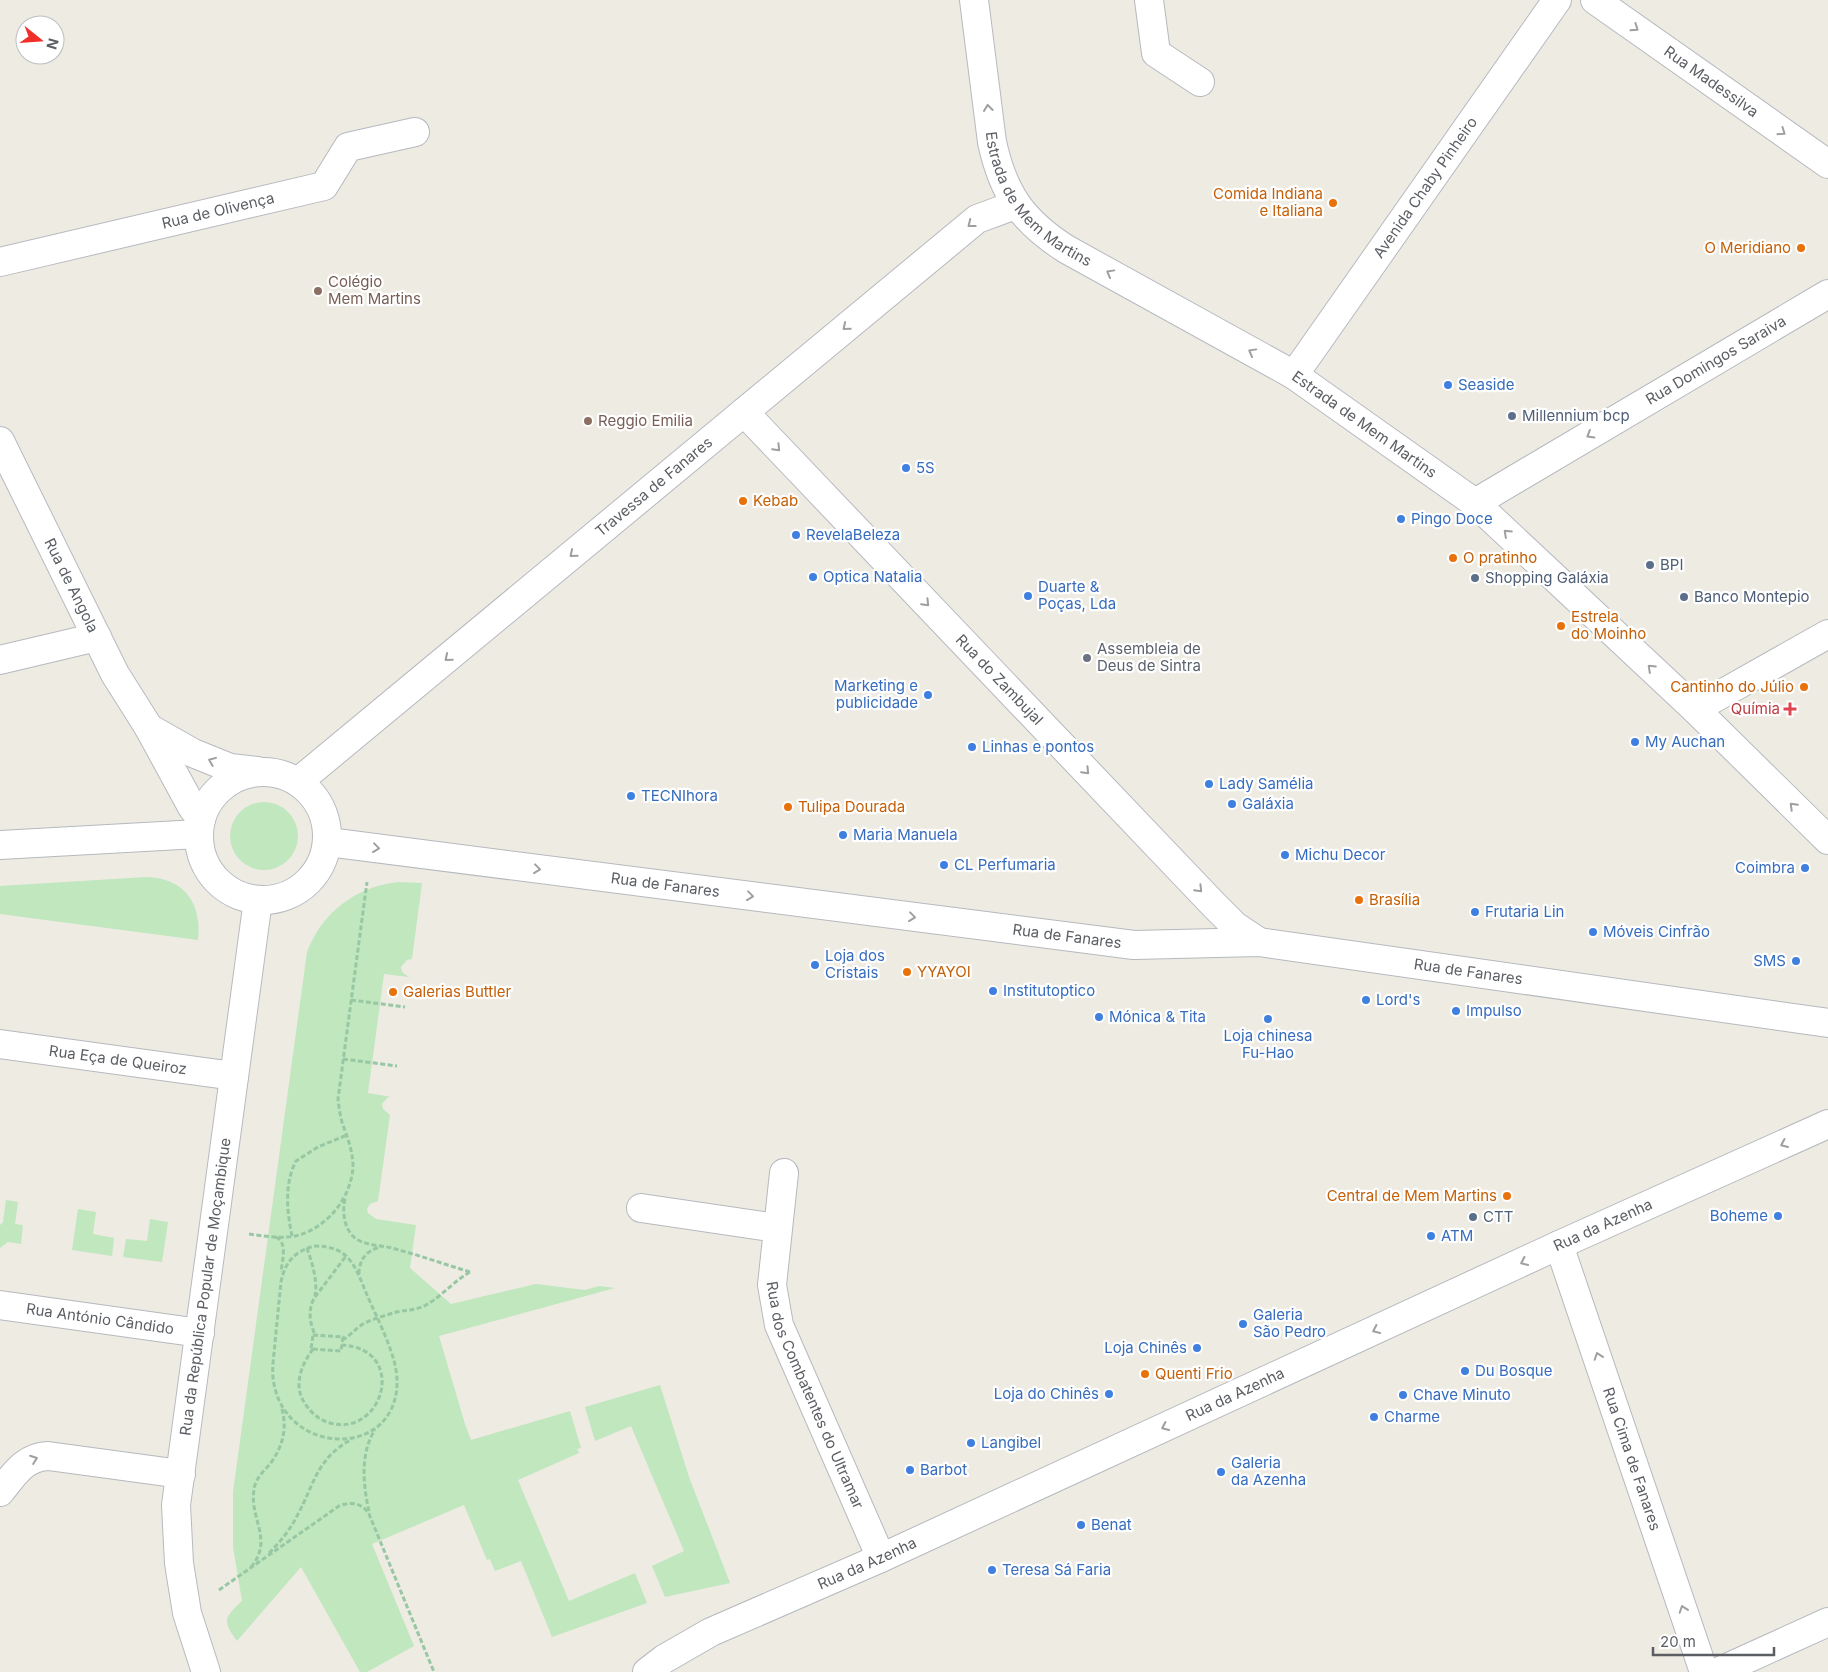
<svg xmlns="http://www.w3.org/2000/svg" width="1828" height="1672" viewBox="0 0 1828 1672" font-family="Inter,sans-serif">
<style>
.green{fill:#c0e7be}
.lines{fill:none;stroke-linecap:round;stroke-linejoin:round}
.street-casing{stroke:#b5b9be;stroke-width:30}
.secondary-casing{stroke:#b6bac0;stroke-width:30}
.path{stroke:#97c8a3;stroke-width:3;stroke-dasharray:5 2.5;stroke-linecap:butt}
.street{stroke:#fff;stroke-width:28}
.secondary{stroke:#fff;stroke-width:28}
.oneway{stroke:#9d9fa2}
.food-dot{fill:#e8710a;stroke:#fff;stroke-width:2}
.education-dot{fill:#8d6e63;stroke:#fff;stroke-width:2}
.shop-dot{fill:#3f7fe0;stroke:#fff;stroke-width:2}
.service-dot{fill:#5c6f8a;stroke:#fff;stroke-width:2}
.worship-dot{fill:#6b7280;stroke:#fff;stroke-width:2}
.health-dot{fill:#e0444e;stroke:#fff;stroke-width:2}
.labels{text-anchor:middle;stroke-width:4.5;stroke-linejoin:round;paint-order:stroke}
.street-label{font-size:15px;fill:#5b5f64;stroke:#fff}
.food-label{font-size:15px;fill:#c56008;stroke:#fff;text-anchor:start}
.education-label{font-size:15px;fill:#785e54;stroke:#fff;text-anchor:start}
.shop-label{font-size:15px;fill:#366cbe;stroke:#fff;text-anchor:start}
.service-label{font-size:15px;fill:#4e5e75;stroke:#fff;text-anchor:start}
.worship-label{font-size:15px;fill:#5b616d;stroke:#fff;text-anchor:start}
.health-label{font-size:15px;fill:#be3a42;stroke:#fff;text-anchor:end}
</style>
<rect width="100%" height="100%" fill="#eeebe3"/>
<!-- green -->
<g class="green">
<circle cx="264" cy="836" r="34"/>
<path d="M146,877C184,878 202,903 198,940L0,914V886Z"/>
<path d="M399,882L422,883L412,959L407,960L401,967L402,972L409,977L384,974L368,1093L392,1097H388L382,1104L383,1109L390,1115L378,1201L370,1204L367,1209L368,1213L376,1219L416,1225L410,1268L451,1304L536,1284L585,1290L599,1286L615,1288L439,1336L465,1424L471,1440L570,1411L581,1448L577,1449L579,1453L518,1480L569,1601L635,1573L647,1603L552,1637L521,1561L495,1571L490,1559L487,1560L464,1505L372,1544L414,1646L367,1672H360L301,1567L237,1641C222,1620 224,1618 242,1601L233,1547V1492L307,952C322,912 357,886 399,882Z"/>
<polygon points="6,1200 18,1202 15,1224 23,1225 21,1244 8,1242 0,1248 0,1225 3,1222"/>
<polygon points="78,1209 96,1212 93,1234 114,1238 112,1256 72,1250"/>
<polygon points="150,1219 168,1222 162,1262 123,1257 126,1239 147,1241"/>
<polygon points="660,1385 689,1477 730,1583 665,1597 652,1566 684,1551 631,1426 595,1441 585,1407"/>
</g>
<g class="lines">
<defs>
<g id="street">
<polyline points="1149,0 1156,53 1200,82"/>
<path id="s1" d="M1595,0L1828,164"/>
<path id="s2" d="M0,262L324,186L348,147L415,132"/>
<path id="s3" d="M744,412L1214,905L1235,926L1259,942"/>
<path id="s4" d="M1475,503L1828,294"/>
<polyline points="0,660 97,637"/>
<polyline points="1695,709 1828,634"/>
<path id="s5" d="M299,781L977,219L1015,205"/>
<path id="s6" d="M328,842L1134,945L1259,942L1828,1023"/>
<polyline points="0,845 198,834"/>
<path id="s7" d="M0,1044L234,1076"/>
<path id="s8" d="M784,1173L772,1285L779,1325L881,1558"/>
<polyline points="641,1208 777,1228"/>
<path id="s9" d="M1559,1245L1704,1672"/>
<path id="s10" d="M0,1305L200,1333"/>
<path d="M0,1492C14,1475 24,1457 48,1456L181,1474"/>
<path id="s11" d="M647,1672L664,1659L711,1632L881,1558L1559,1245L1828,1124"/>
</g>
<g id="secondary">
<path id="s12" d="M974,0L992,142C1003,193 1022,221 1066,249L1294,375L1475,503L1695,709L1828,840"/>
<path id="s13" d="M1294,375L1557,0"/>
<path id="s14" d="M0,441L115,674L149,728L192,807L201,819"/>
<polyline points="149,728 193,753 230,768 257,771"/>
<circle cx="263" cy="836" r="64"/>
<path id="s15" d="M206,1672L187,1613L179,1563L176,1505L258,900"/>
<polyline points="1718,1672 1828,1622"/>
</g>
</defs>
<!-- street casing -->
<use href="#street" class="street-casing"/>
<!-- secondary casing -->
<use href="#secondary" class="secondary-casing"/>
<!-- path -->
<g class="path">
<polyline points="351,1000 405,1007"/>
<polyline points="343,1059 397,1066"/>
<path d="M345,1199C342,1212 344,1229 355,1238C366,1246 380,1245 392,1248C418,1255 444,1264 470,1272"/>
<path d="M249,1234C264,1236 280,1239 295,1236C326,1229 351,1199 353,1167C353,1150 347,1137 342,1122C340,1115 339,1107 338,1099L367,882"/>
<path d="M292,1236C287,1212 284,1184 296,1161L318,1147L347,1135"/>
<path d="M276,1237C288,1243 282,1261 281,1272"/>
<path d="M314,1246C350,1246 355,1266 367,1295C377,1318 397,1356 397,1380C399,1458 288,1458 274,1384C271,1371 274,1356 275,1343C277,1322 279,1302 281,1282C285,1262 294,1252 314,1246Z"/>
<path d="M307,1248C312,1263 318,1280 315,1296C315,1297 312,1302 312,1303C308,1315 311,1325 315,1335"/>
<path d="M359,1274C359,1259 367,1250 381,1247"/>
<polyline points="315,1297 346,1256"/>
<polygon points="313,1335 343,1337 341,1351 311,1349"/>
<path d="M342,1340C352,1335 357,1326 367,1322C376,1318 387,1315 396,1312C407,1310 417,1310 426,1305C442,1296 454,1281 470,1272"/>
<path d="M313,1349C302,1364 293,1384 304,1402C310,1412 319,1420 330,1423C383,1438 409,1349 342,1345"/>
<path d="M369,1511C363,1486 360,1452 375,1430"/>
<path d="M269,1553C280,1542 290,1530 297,1516C315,1483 316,1459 352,1439"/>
<path d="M251,1567C274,1540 249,1518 254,1490C255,1479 263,1472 270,1464C283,1447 288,1427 281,1406"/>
<path d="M219,1590L339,1506C351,1501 362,1503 369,1514L434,1672"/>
</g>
<!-- street -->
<use href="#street" class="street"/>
<!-- secondary -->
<use href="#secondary" class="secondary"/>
</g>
<!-- one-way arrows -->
<defs><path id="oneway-chevron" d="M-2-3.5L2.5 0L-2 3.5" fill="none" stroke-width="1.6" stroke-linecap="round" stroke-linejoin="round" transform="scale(1.25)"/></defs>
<g class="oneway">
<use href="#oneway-chevron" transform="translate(1635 28) rotate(35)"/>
<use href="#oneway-chevron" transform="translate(988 108) rotate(-97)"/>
<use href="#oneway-chevron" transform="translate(1782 132) rotate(35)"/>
<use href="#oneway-chevron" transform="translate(971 224) rotate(142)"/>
<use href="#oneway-chevron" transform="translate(1110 273) rotate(-151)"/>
<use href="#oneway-chevron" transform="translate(846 327) rotate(140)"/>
<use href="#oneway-chevron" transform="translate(1252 352) rotate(-151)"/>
<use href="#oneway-chevron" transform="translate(1590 435) rotate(149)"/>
<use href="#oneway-chevron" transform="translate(777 448) rotate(46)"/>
<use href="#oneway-chevron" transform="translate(1507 533) rotate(-137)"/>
<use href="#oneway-chevron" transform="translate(573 554) rotate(140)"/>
<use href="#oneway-chevron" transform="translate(926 603) rotate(46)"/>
<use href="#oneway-chevron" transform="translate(448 658) rotate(140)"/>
<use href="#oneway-chevron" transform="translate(1651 668) rotate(-137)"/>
<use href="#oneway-chevron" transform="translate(212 761) rotate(-158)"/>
<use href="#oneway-chevron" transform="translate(1086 771) rotate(46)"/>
<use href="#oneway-chevron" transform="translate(1793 806) rotate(-135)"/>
<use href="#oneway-chevron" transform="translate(376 848) rotate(7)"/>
<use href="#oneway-chevron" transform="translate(537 869) rotate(7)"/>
<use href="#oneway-chevron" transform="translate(1199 889) rotate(46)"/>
<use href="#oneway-chevron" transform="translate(750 896) rotate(7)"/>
<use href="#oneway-chevron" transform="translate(912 917) rotate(7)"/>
<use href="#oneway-chevron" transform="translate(1784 1144) rotate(156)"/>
<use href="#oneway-chevron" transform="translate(1524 1262) rotate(155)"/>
<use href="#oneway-chevron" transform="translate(1376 1330) rotate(155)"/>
<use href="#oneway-chevron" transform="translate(1598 1356) rotate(-109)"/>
<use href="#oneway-chevron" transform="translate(1165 1427) rotate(155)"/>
<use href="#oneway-chevron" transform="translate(34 1459) rotate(-20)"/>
<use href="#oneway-chevron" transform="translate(1683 1609) rotate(-109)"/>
</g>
<!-- markers -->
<g class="food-dot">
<circle cx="1333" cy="203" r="5"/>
<circle cx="1801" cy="248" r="5"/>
<circle cx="743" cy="501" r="5"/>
<circle cx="1453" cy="558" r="5"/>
<circle cx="1561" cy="626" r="5"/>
<circle cx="1804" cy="687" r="5"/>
<circle cx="788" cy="807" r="5"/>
<circle cx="1359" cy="900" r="5"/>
<circle cx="907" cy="972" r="5"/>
<circle cx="393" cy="992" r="5"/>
<circle cx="1507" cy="1196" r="5"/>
<circle cx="1145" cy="1374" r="5"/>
</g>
<g class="education-dot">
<circle cx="318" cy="291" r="5"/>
<circle cx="588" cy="421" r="5"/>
</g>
<g class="shop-dot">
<circle cx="1448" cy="385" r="5"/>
<circle cx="906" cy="468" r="5"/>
<circle cx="1401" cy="519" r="5"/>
<circle cx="796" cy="535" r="5"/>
<circle cx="813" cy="577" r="5"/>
<circle cx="1028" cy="596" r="5"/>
<circle cx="928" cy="695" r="5"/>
<circle cx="1635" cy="742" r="5"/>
<circle cx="972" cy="747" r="5"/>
<circle cx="1209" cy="784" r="5"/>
<circle cx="631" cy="796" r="5"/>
<circle cx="1232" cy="804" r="5"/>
<circle cx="843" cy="835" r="5"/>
<circle cx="1285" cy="855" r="5"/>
<circle cx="944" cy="865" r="5"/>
<circle cx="1805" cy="868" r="5"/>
<circle cx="1475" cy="912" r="5"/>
<circle cx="1593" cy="932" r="5"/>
<circle cx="1796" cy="961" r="5"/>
<circle cx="815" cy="965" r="5"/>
<circle cx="993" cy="991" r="5"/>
<circle cx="1366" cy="1000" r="5"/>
<circle cx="1456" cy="1011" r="5"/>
<circle cx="1099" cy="1017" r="5"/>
<circle cx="1268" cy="1019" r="5"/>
<circle cx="1778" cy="1216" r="5"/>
<circle cx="1431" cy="1236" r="5"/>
<circle cx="1243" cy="1324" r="5"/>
<circle cx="1197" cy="1348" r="5"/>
<circle cx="1465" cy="1371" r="5"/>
<circle cx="1109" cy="1394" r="5"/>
<circle cx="1403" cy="1395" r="5"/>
<circle cx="1374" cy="1417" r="5"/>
<circle cx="971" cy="1443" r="5"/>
<circle cx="910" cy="1470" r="5"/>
<circle cx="1221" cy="1472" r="5"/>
<circle cx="1081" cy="1525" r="5"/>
<circle cx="992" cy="1570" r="5"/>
</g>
<g class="service-dot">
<circle cx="1512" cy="416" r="5"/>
<circle cx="1650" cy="565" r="5"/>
<circle cx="1475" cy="578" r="5"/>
<circle cx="1684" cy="597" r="5"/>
<circle cx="1473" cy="1217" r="5"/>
</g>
<circle class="worship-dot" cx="1087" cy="658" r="5"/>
<path class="health-dot" d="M1787.5 701.5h5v5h5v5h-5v5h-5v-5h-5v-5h5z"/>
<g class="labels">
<!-- street labels -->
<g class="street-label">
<text dy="5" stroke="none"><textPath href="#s1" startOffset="142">Rua Madessilva</textPath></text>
<text dy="5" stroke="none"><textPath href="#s13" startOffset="229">Avenida Chaby Pinheiro</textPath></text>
<text dy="5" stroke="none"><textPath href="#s12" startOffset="219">Estrada de Mem Martins</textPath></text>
<text dy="5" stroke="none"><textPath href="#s2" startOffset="224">Rua de Olivença</textPath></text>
<text dy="5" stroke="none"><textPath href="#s4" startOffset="280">Rua Domingos Saraiva</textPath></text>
<text dy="5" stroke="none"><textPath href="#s12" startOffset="624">Estrada de Mem Martins</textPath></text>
<text dy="5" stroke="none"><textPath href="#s5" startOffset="461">Travessa de Fanares</textPath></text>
<text dy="5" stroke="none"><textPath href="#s14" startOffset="161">Rua de Angola</textPath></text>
<text dy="5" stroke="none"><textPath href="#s3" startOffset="370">Rua do Zambujal</textPath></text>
<text dy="5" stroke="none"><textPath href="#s6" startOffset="340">Rua de Fanares</textPath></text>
<text dy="5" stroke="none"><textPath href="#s6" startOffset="745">Rua de Fanares</textPath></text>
<text dy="5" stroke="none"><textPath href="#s6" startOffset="1149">Rua de Fanares</textPath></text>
<text dy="5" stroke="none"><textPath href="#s7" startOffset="119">Rua Eça de Queiroz</textPath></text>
<text dy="5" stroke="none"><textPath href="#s11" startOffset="1056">Rua da Azenha</textPath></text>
<text dy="5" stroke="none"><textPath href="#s15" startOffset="391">Rua da República Popular de Moçambique</textPath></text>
<text dy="5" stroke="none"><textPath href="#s10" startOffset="101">Rua António Cândido</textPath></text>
<text dy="5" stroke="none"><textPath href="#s8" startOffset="231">Rua dos Combatentes do Ultramar</textPath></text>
<text dy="5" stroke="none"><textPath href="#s11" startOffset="651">Rua da Azenha</textPath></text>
<text dy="5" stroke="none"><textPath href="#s9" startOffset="226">Rua Cima de Fanares</textPath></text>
<text dy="5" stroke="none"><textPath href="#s11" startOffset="246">Rua da Azenha</textPath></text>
</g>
<!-- food labels -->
<g class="food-label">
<text x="1323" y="199" text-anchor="end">Comida Indiana<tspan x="1323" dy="17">e Italiana</tspan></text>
<text x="1791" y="253" text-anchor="end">O Meridiano</text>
<text x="753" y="506">Kebab</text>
<text x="1463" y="563">O pratinho</text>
<text x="1571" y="622">Estrela<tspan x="1571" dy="17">do Moinho</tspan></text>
<text x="1794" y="692" text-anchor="end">Cantinho do Júlio</text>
<text x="798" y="812">Tulipa Dourada</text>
<text x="1369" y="905">Brasília</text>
<text x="917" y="977">YYAYOI</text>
<text x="403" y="997">Galerias Buttler</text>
<text x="1497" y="1201" text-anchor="end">Central de Mem Martins</text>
<text x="1155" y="1379">Quenti Frio</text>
</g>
<!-- education labels -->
<g class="education-label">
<text x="328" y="287">Colégio<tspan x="328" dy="17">Mem Martins</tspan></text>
<text x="598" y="426">Reggio Emilia</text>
</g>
<!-- shop labels -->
<g class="shop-label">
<text x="1458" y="390">Seaside</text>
<text x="916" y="473">5S</text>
<text x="1411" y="524">Pingo Doce</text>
<text x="806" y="540">RevelaBeleza</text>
<text x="823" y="582">Optica Natalia</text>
<text x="1038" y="592">Duarte &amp;<tspan x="1038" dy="17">Poças, Lda</tspan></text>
<text x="918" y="691" text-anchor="end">Marketing e<tspan x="918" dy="17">publicidade</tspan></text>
<text x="1645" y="747">My Auchan</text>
<text x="982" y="752">Linhas e pontos</text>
<text x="1219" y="789">Lady Samélia</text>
<text x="641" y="801">TECNIhora</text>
<text x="1242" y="809">Galáxia</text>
<text x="853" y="840">Maria Manuela</text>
<text x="1295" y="860">Michu Decor</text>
<text x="954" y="870">CL Perfumaria</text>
<text x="1795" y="873" text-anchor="end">Coimbra</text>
<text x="1485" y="917">Frutaria Lin</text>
<text x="1603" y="937">Móveis Cinfrão</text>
<text x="825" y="961">Loja dos<tspan x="825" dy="17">Cristais</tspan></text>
<text x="1786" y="966" text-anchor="end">SMS</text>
<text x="1003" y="996">Institutoptico</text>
<text x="1376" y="1005">Lord's</text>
<text x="1466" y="1016">Impulso</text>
<text x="1109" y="1022">Mónica &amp; Tita</text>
<text x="1268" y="1041" text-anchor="middle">Loja chinesa<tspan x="1268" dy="17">Fu-Hao</tspan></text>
<text x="1768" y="1221" text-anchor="end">Boheme</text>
<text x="1441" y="1241">ATM</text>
<text x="1253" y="1320">Galeria<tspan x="1253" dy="17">São Pedro</tspan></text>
<text x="1187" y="1353" text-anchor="end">Loja Chinês</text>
<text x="1475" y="1376">Du Bosque</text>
<text x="1099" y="1399" text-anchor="end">Loja do Chinês</text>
<text x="1413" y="1400">Chave Minuto</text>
<text x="1384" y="1422">Charme</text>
<text x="981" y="1448">Langibel</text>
<text x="1231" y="1468">Galeria<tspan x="1231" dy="17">da Azenha</tspan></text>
<text x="920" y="1475">Barbot</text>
<text x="1091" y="1530">Benat</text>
<text x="1002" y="1575">Teresa Sá Faria</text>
</g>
<!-- service labels -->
<g class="service-label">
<text x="1522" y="421">Millennium bcp</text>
<text x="1660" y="570">BPI</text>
<text x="1485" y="583">Shopping Galáxia</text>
<text x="1694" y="602">Banco Montepio</text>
<text x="1483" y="1222">CTT</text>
</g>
<!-- worship labels -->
<g class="worship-label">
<text x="1097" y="654">Assembleia de<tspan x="1097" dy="17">Deus de Sintra</tspan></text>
</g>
<!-- health labels -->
<g class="health-label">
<text x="1780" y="714">Químia</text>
</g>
</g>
<!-- north arrow -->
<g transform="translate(40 40) rotate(107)"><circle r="24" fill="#ffffff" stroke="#bdbfc1"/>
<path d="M0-4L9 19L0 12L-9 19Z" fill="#ef2f28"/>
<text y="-8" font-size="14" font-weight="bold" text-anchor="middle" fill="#5b5f64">N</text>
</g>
<!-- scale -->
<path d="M1653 1647v8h121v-8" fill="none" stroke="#5b5f64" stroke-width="2.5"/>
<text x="1660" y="1647" font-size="15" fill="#5b5f64" stroke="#ffffff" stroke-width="4" paint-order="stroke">20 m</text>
</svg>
